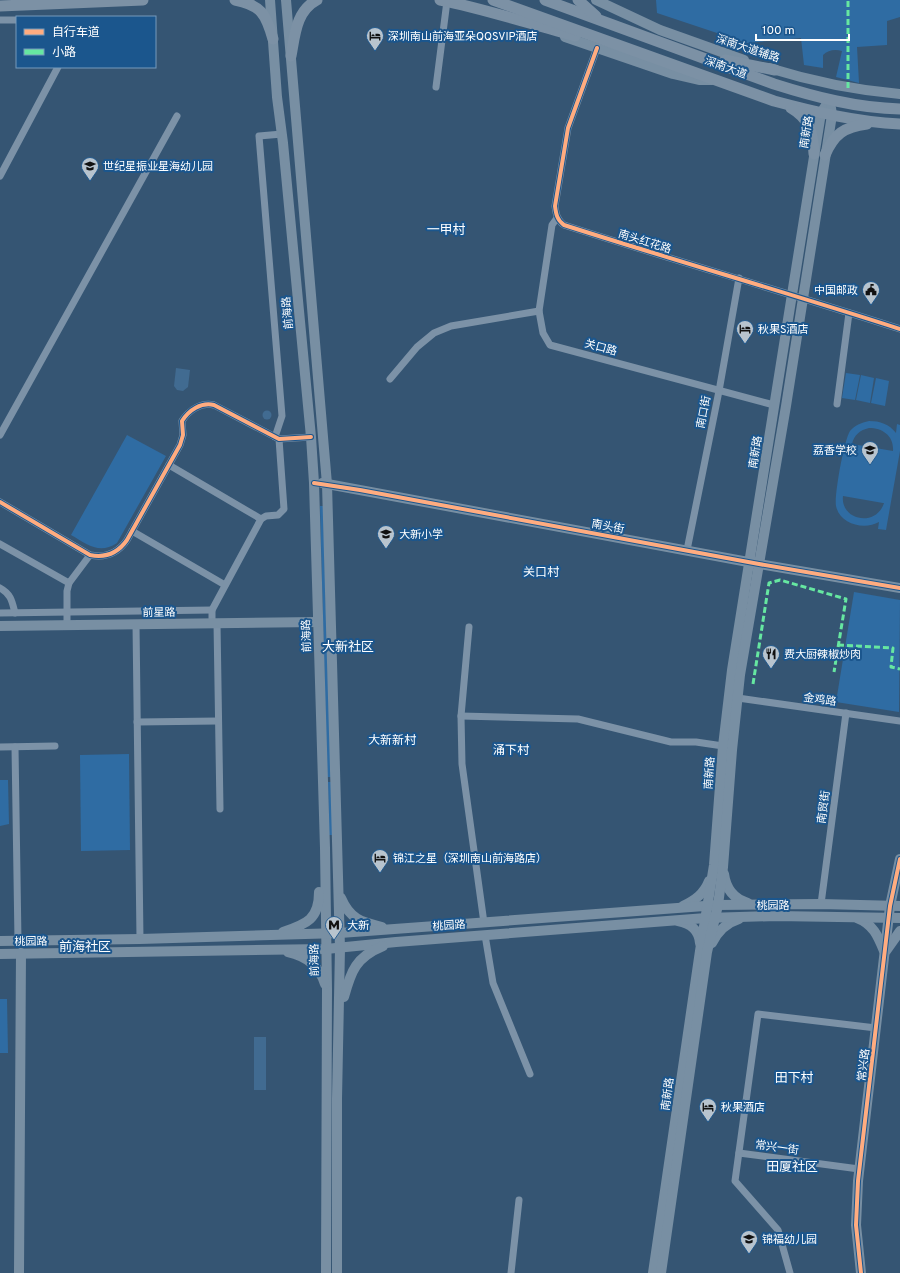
<svg xmlns="http://www.w3.org/2000/svg" width="900" height="1273" viewBox="0 0 900 1273" font-family="Overpass,'Noto Sans SC',sans-serif">
<style>
.green{fill:#2f6ca3;fill-rule:evenodd}
.water{fill:#416b91}
.lines{fill:none;stroke-linecap:round;stroke-linejoin:round}
.street{stroke:#7c92a7;stroke-width:7}
.secondary{stroke:#788fa3;stroke-width:10}
.primary{stroke:#7c91a5;stroke-width:11}
.quiet{stroke:#66e7a1;stroke-width:3;stroke-dasharray:6 3;stroke-linecap:butt}
.cycleway-casing{stroke:#1b568d;stroke-width:6}
.cycleway{stroke:#ffac80;stroke-width:4}
.labels{text-anchor:middle;stroke-width:4;stroke-linejoin:round;paint-order:stroke}
.poi-label{font-size:11px;fill:#fff;stroke:#1b568d;text-anchor:start}
.street-label{font-size:11px;fill:#fff;stroke:#1b568d}
.neighbourhood-label{font-size:12px;fill:#fff;stroke:#1b568d}
.quarter-label{font-size:13px;fill:#fff;stroke:#1b568d}
</style>
<rect width="100%" height="100%" fill="#355573"/>
<!-- green -->
<g class="green">
<path d="M656,0H900V17L887,21V45L857,47L859,83L836,77L842,51C835,49 828,50 823,55V68L804,65L801,38L747,43L657,13Z"/>
<polygon points="846,373 860,375 855,400 842,398"/>
<polygon points="861,375 874,378 870,403 856,400"/>
<polygon points="876,378 889,381 885,406 871,403"/>
<path d="M869,421C880,421 889,424 896,433L897,424L900,425V451L886,530L878,529L879,522C865,530 840,525 836,506C834,496 844,440 850,431C855,425 861,423 869,421ZM869,428C883,428 894,436 893,451L852,444C854,435 860,430 869,428ZM843,496L883,503H884C876,528 840,520 843,496Z"/>
<path d="M127,435L166,456L117,543C99,555 87,544 71,535Z"/>
<polygon points="320,506 323,506 331,777 327,777"/>
<polygon points="854,592 900,600 899,712 836,702"/>
<polygon points="129,754 130,850 81,851 80,755"/>
<polygon points="0,780 8,780 9,824 0,826"/>
<polygon points="328,782 331,782 333,835 329,835"/>
<polygon points="0,999 7,999 8,1053 0,1053"/>
</g>
<!-- water -->
<g class="water">
<polygon points="176,368 190,370 188,387 183,391 177,390 174,386"/>
<circle cx="267" cy="415" r="4.5"/>
<rect x="254" y="1037" width="12" height="53"/>
</g>
<g class="lines">
<!-- street -->
<g class="street">
<polyline points="0,20 17,20"/>
<path d="M597,48L568,128L555,206C556,214 557,220 564,225C676,261 789,293 900,329"/>
<polyline points="436,87 447,1"/>
<polyline points="0,176 58,67"/>
<polyline points="557,218 552,225 539,311 543,333 550,345 774,405"/>
<polyline points="390,379 417,347 434,333 451,326 539,311"/>
<polyline points="837,404 849,313"/>
<polyline points="0,435 177,116"/>
<polyline points="275,437 282,416 259,136 282,134"/>
<polyline points="169,465 261,519"/>
<path d="M0,502L90,555C105,558 118,553 127,540L180,445L183,435L182,421C189,410 201,402 214,405L279,439L311,437"/>
<polyline points="132,531 225,585"/>
<polyline points="0,544 69,583 90,555"/>
<polyline points="687,550 719,391 739,278"/>
<path d="M0,588C11,594 12,601 15,613"/>
<polyline points="0,613 212,610"/>
<polyline points="212,623 212,610 261,519 266,516 278,515 284,509 279,439"/>
<polyline points="217,623 220,809"/>
<polyline points="136,624 140,939"/>
<polyline points="67,625 67,591 69,583"/>
<polyline points="469,627 461,716 462,764 484,923"/>
<polyline points="738,698 900,721"/>
<polyline points="461,716 578,719 671,742 696,742 723,746"/>
<polyline points="137,722 218,721"/>
<polyline points="0,747 55,746"/>
<polyline points="15,747 18,941"/>
<polyline points="821,904 846,713"/>
<polyline points="485,935 493,983 530,1074"/>
<polyline points="739,1153 859,1169"/>
<polyline points="511,1273 519,1200"/>
<polyline points="790,1273 778,1230 735,1181 758,1014 876,1028"/>
</g>
<!-- secondary -->
<g class="secondary">
<polyline points="270,0 277,97 283,143 311,437 314,483 325,848 327,990 326,1273"/>
<polyline points="286,0 327,484 340,948 337,1099 337,1273"/>
<polyline points="596,0 660,30 744,60"/>
<polyline points="565,37 673,74 699,80 712,80"/>
<path d="M769,68C814,82 853,90 900,94"/>
<polyline points="322,483 759,564 900,588"/>
<polyline points="0,626 318,622"/>
<path d="M724,874C726,889 734,899 748,903"/>
<path d="M341,898C350,919 361,922 382,927"/>
<path d="M683,906C695,900 704,894 709,881"/>
<path d="M857,918C873,924 878,936 884,951"/>
<path d="M678,921C690,923 699,930 700,943"/>
<path d="M283,932C307,924 319,919 319,892"/>
<polyline points="0,941 140,939 340,933 718,905 821,904 900,906"/>
<path d="M712,943C718,931 726,923 739,919"/>
<polyline points="886,951 900,931"/>
<path d="M288,952C306,956 320,967 325,984"/>
<polyline points="0,954 326,949 396,942 706,918 776,916 900,918"/>
<path d="M344,997C351,971 356,957 383,946"/>
<polyline points="19,1273 21,953"/>
<polyline points="653,1273 700,951 714,865 723,746 732,670 821,113 829,100"/>
<polyline points="661,1273 707,952 718,905 723,867 732,750 740,675 786,406 832,115 831,108"/>
<polyline points="861,1273 856,1225 858,1181 890,906 900,859"/>
</g>
<!-- primary -->
<g class="primary">
<path d="M235,0C261,5 266,14 273,39"/>
<path d="M440,0C486,9 530,24 575,36"/>
<path d="M493,0L774,101C815,112 857,122 900,124"/>
<path d="M545,0L774,84C815,97 857,108 900,109"/>
<polyline points="578,0 596,16"/>
<polyline points="0,6 143,0"/>
<path d="M291,56C295,35 296,11 317,0"/>
<polyline points="725,60 775,70"/>
<path d="M791,108C810,119 813,133 814,154"/>
<path d="M825,155C834,134 844,127 867,124"/>
</g>
<!-- quiet -->
<g class="quiet">
<polyline points="848,88 848,0"/>
<polyline points="838,645 893,648 891,667 900,669"/>
<polyline points="753,684 769,583 780,580 846,599 834,672"/>
</g>
<defs>
<g id="cycleway">
<path d="M597,48L568,128L555,206C556,214 557,220 564,225C676,261 789,293 900,329"/>
<polyline points="314,483 360,490 759,564 900,588"/>
<path d="M0,502L90,555C105,558 118,553 127,540L180,445L183,435L182,421C189,410 201,402 214,405L279,439L311,437"/>
<polyline points="861,1273 856,1225 858,1181 890,906 900,859"/>
</g>
</defs>
<!-- cycleway casing -->
<use href="#cycleway" class="cycleway-casing"/>
<!-- cycleway -->
<use href="#cycleway" class="cycleway"/>
</g>
<!-- icons -->
<defs>
<symbol id="hotel-pin" viewBox="-11 -11 22 30"><path d="M0 17L-7.5 6A9.5 9.5 0 1 1 7.5 6Z" fill="#b8c4ce" stroke="#1b568d"/><path d="M-6-4.5h1.5V1H6V5H4.5V3h-9V5H-6ZM-4 0a1.8 1.8 0 1 1 3.6 0ZM.5 0V-2.5h3Q6-2.5 6 0Z" fill="#111"/></symbol>
<symbol id="school-pin" viewBox="-11 -11 22 30"><path d="M0 17L-7.5 6A9.5 9.5 0 1 1 7.5 6Z" fill="#b8c4ce" stroke="#1b568d"/><path d="M0-5L7-2L0 1L-7-2ZM-4 1L0 2.5L4 1V4Q0 6-4 4Z" fill="#111"/></symbol>
<symbol id="civic-pin" viewBox="-11 -11 22 30"><path d="M0 17L-7.5 6A9.5 9.5 0 1 1 7.5 6Z" fill="#b8c4ce" stroke="#1b568d"/><path d="M-.6-6.5H3V-4.5H.6V-3L4-1V1h2V6H-6V1h2V-1L-.6-3ZM-1.2 2.5V6h2.4V2.5Z" fill="#111"/></symbol>
<symbol id="restaurant-pin" viewBox="-11 -11 22 30"><path d="M0 17L-7.5 6A9.5 9.5 0 1 1 7.5 6Z" fill="#b8c4ce" stroke="#1b568d"/><path d="M-5-6h1v4h1v-4h1v4h1v-4h1v5L-1.5 .5V6h-2V.5L-5-1ZM5-6V6H3V1.5H1.5Q1.5-4 5-6Z" fill="#111"/></symbol>
<symbol id="metro-pin" viewBox="-11 -11 22 30"><path d="M0 17L-7.5 6A9.5 9.5 0 1 1 7.5 6Z" fill="#b8c4ce" stroke="#1b568d"/><path d="M-5.5 5V-5H-3L0 0L3-5H5.5V5H3V-.5L0 4L-3-.5V5Z" fill="#111"/></symbol>
</defs>
<g fill-rule="evenodd">
<use href="#hotel-pin" x="365" y="26" width="20" height="27"/>
<use href="#school-pin" x="80" y="156" width="20" height="27"/>
<use href="#civic-pin" x="861" y="280" width="20" height="27"/>
<use href="#hotel-pin" x="735" y="319" width="20" height="27"/>
<use href="#school-pin" x="860" y="440" width="20" height="27"/>
<use href="#school-pin" x="376" y="524" width="20" height="27"/>
<use href="#restaurant-pin" x="761" y="644" width="20" height="27"/>
<use href="#hotel-pin" x="370" y="848" width="20" height="27"/>
<use href="#metro-pin" x="324" y="915" width="20" height="27"/>
<use href="#hotel-pin" x="698" y="1097" width="20" height="27"/>
<use href="#school-pin" x="739" y="1229" width="20" height="27"/>
</g>
<g class="labels">
<!-- poi labels -->
<g class="poi-label">
<text x="388" y="40">深圳南山前海亚朵QQSVIP酒店</text>
<text x="103" y="170">世纪星振业星海幼儿园</text>
<text x="858" y="294" text-anchor="end">中国邮政</text>
<text x="758" y="333">秋果S酒店</text>
<text x="857" y="454" text-anchor="end">荔香学校</text>
<text x="399" y="538">大新小学</text>
<text x="784" y="658">费大厨·辣椒炒肉</text>
<text x="393" y="862">锦江之星（深圳南山前海路店）</text>
<text x="347" y="929">大新</text>
<text x="721" y="1111">秋果酒店</text>
<text x="762" y="1243">锦福幼儿园</text>
</g>
<!-- street labels -->
<g class="street-label">
<text transform="translate(748 48) rotate(18)" y="4">深南大道辅路</text>
<text transform="translate(726 67) rotate(20)" y="4">深南大道</text>
<text transform="translate(806 132) rotate(-81)" y="4">南新路</text>
<text transform="translate(645 241) rotate(17)" y="4">南头红花路</text>
<text transform="translate(287 313) rotate(-95)" y="4">前海路</text>
<text transform="translate(601 347) rotate(15)" y="4">关口路</text>
<text transform="translate(703 412) rotate(-79)" y="4">南口街</text>
<text transform="translate(755 452) rotate(-81)" y="4">南新路</text>
<text transform="translate(608 526) rotate(10)" y="4">南头街</text>
<text transform="translate(159 612) rotate(-1)" y="4">前星路</text>
<text transform="translate(306 636) rotate(-92)" y="4">前海路</text>
<text transform="translate(820 699) rotate(8)" y="4">金鸡路</text>
<text transform="translate(709 773) rotate(-86)" y="4">南新路</text>
<text transform="translate(823 807) rotate(-82)" y="4">南贸街</text>
<text x="773" y="909">桃园路</text>
<text transform="translate(449 925) rotate(-4)" y="4">桃园路</text>
<text transform="translate(31 941) rotate(-1)" y="4">桃园路</text>
<text transform="translate(314 960) rotate(-91)" y="4">前海路</text>
<text transform="translate(863 1065) rotate(-83)" y="4">常兴路</text>
<text transform="translate(667 1094) rotate(-82)" y="4">南新路</text>
<text transform="translate(777 1147) rotate(8)" y="4">常兴一街</text>
</g>
<!-- neighbourhood labels -->
<g class="neighbourhood-label">
<text x="541" y="576">关口村</text>
<text x="392" y="744">大新新村</text>
<text x="511" y="754">涌下村</text>
</g>
<!-- quarter labels -->
<g class="quarter-label">
<text x="446" y="234">一甲村</text>
<text x="348" y="651">大新社区</text>
<text x="85" y="951">前海社区</text>
<text x="794" y="1082">田下村</text>
<text x="792" y="1171">田厦社区</text>
</g>
</g>
<!-- legend -->
<rect x="16" y="16" width="140" height="52" fill="#1b568d" stroke="#769abb"/>
<rect x="24" y="29" width="20" height="6" fill="#ffac80" stroke="#769abb"/>
<text x="52" y="36" font-size="12" fill="#ffffff">自行车道</text>
<rect x="24" y="49" width="20" height="6" fill="#66e7a1" stroke="#769abb"/>
<text x="52" y="56" font-size="12" fill="#ffffff">小路</text>
<!-- scale -->
<path d="M756 34v6h93v-6" fill="none" stroke="#ffffff" stroke-width="2"/>
<text x="762" y="34" font-size="12" fill="#ffffff" stroke="#1b568d" stroke-width="3" paint-order="stroke">100 m</text>
</svg>
